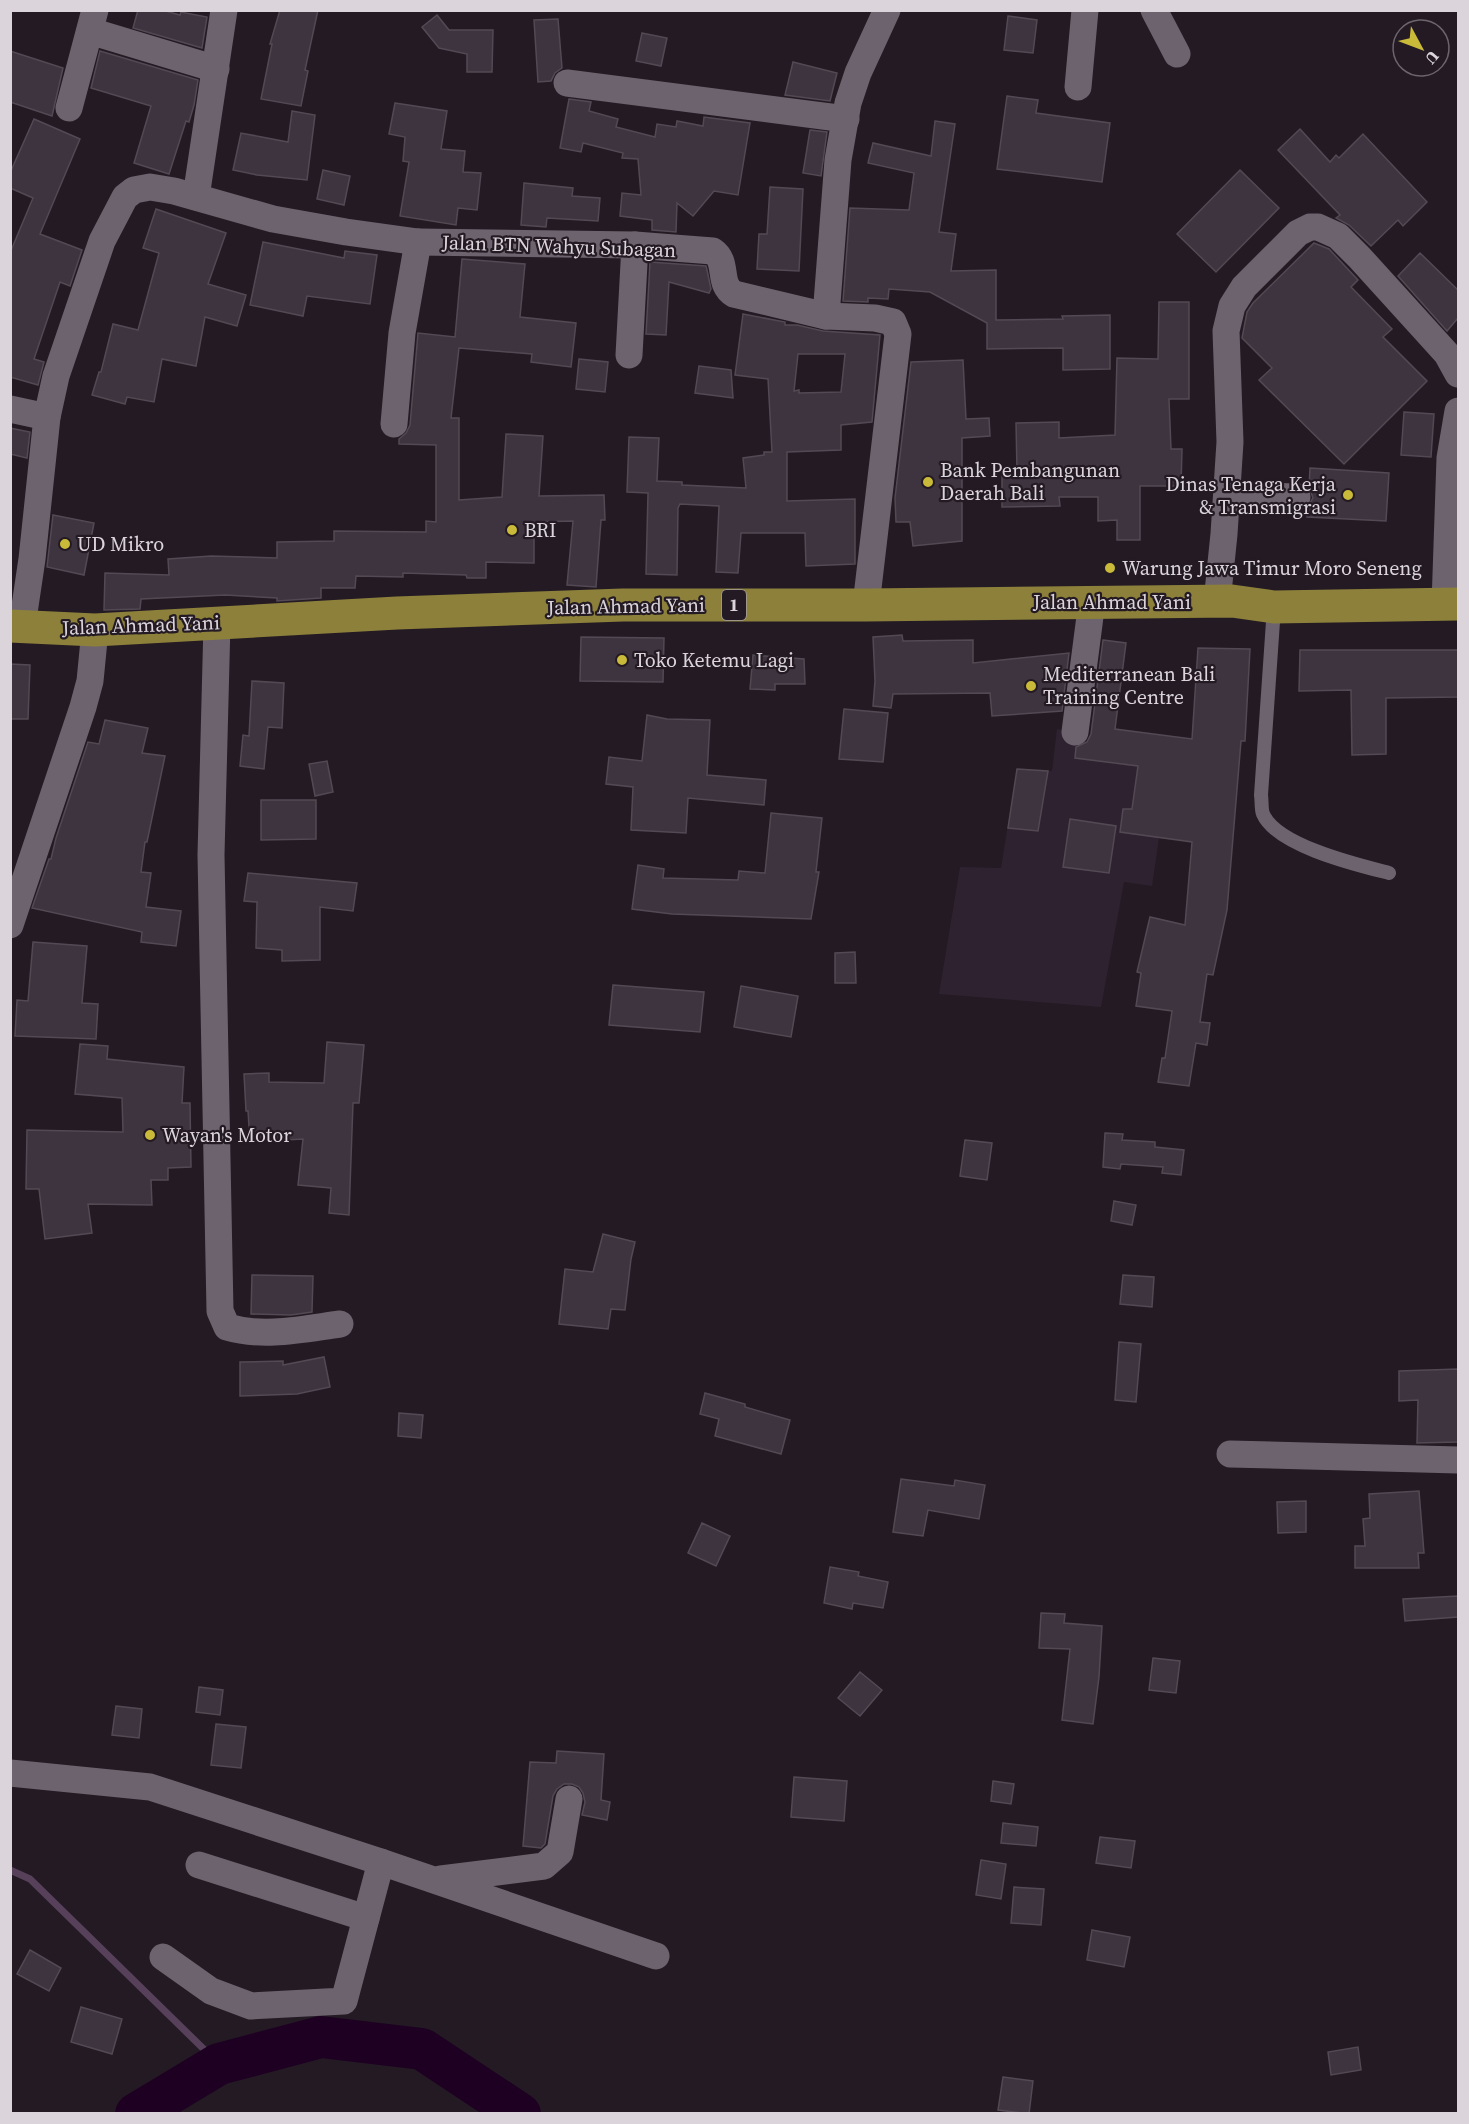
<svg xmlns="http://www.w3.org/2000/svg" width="1469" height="2124" viewBox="0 0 1469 2124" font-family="'Source Serif 4',serif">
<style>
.built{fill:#2f2230}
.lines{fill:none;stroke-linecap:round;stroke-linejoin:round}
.stream{stroke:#57405a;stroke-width:7}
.river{stroke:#1e0022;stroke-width:42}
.building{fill:#3e343f;stroke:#534954;stroke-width:1.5;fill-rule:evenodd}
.service{stroke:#6d636e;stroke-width:14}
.minor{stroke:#6d636e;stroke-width:27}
.trunk{stroke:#8c803a;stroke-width:33}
.poi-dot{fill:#c9ba3a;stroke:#231a24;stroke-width:2}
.labels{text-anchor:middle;stroke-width:4.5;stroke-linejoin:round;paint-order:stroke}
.shield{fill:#231a24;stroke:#a49da4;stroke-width:1.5}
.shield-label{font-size:18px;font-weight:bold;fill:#dbd5db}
.street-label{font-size:20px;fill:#dbd5db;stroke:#231a24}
.poi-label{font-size:20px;fill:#dbd5db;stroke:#231a24;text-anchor:start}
</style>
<rect width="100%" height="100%" fill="#231a24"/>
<!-- built -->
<polygon class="built" points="1057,729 1078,733 1075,758 1169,770 1152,886 1124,882 1101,1007 939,994 960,867 1001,868 1017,769 1052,771"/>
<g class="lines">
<!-- stream -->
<polyline class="stream" points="10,1870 30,1879 219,2064"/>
<!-- river -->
<polyline class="river" points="136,2114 219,2064 321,2037 422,2049 520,2114"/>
</g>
<!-- building -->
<g class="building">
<polygon points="138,10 162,10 180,15 181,12 207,17 202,48 133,28"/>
<polygon points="280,10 318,10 305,70 308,71 301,106 261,99 272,44 270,44"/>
<polygon points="437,15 449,30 493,30 492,72 467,72 467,54 439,48 422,27"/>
<polygon points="1008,16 1037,20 1033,53 1004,50"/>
<polygon points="558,19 562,68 555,73 551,81 538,82 534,20"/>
<polygon points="642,33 667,38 661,66 636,61"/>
<polygon points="10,51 63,68 52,116 10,102"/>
<polygon points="100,51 198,80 194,105 189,122 186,121 169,174 134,163 151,106 91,88"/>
<polygon points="793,62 837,73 830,101 785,95"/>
<polygon points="1007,96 1038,100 1036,113 1110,123 1102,182 997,169"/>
<polygon points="569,99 591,102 589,111 618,119 616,127 655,137 657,124 676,127 677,121 703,126 704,117 750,123 738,195 714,191 693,216 677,203 676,232 652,230 652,220 620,216 622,193 641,195 638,159 622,158 623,153 583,143 581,152 560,148"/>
<polygon points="395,103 447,111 441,149 465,151 463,172 481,173 477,210 458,208 456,225 400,216 409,162 403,161 405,137 389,134"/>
<polygon points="292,111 315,115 307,180 257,175 233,170 241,133 288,142"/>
<polygon points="34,119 80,139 40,234 82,250 70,286 60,282 34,359 44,362 38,385 10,377 10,253 33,198 10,188 10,173"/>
<polygon points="935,121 955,124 939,232 956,234 951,271 996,270 996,320 1063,319 1062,316 1110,315 1110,369 1063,370 1063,348 987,349 987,323 930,292 889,289 888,299 868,298 868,302 843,301 850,208 909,210 914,173 868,163 873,143 931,156"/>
<polygon points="1300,129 1330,162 1336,155 1339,158 1363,134 1427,202 1403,226 1398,220 1371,246 1349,225 1336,218 1340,215 1278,150"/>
<polygon points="810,130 827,132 821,176 803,173"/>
<polygon points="323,170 350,176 344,205 317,199"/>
<polygon points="1240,170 1279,208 1216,272 1177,234"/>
<polygon points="524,183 573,188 572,196 600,198 598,221 547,218 546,227 521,225"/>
<polygon points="770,187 803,189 799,271 757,269 759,234 767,234"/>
<polygon points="156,209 226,233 208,284 246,295 237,326 205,317 196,366 162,359 154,402 127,397 125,404 92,395 99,372 101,372 113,324 138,330 159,253 143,248"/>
<polygon points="263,242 344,258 345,251 377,255 370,304 307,296 303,316 250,305"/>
<polygon points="1314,243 1329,249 1358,280 1351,287 1392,329 1383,337 1427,381 1344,464 1259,380 1272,368 1242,338 1247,312 1253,303"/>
<polygon points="1420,253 1458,290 1458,318 1447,331 1398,276"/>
<polygon points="462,259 525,264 520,317 576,323 571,367 531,362 532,354 459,348 451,418 459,418 459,500 502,497 506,434 543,436 539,496 604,495 605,520 601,520 596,587 567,585 573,521 534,522 534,563 486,562 486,578 467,578 466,575 403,573 403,577 356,576 355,588 321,588 321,598 277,601 277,598 225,595 141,599 140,609 104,610 105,573 169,575 168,559 211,556 277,558 277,542 334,541 334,531 426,532 426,521 436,522 436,445 399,444 399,439 406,433 410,425 418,333 455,337"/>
<polygon points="650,262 706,266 707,270 711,289 709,293 669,282 666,335 646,334"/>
<polygon points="1159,302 1189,302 1189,399 1169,399 1171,449 1182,449 1181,486 1140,486 1140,540 1117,540 1117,520 1098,521 1098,497 1059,497 1060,506 1002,507 1002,472 1017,472 1016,423 1059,422 1059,438 1115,435 1117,358 1158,359"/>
<path d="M743,314L785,322V325H797L823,331L880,335L872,422L841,425V450L787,452V501L855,499V564L806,566L805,533H741L738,573L716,572L719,506L680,504L678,508L677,575L646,574L648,493L627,492L629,437L659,438L657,481L682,482V485L746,488L743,458L764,455V452H772L768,379L735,375ZM798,354H845L841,392L799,393V390L794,391Z"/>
<polygon points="579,359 608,362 605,392 576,389"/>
<polygon points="963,360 966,419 989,418 990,436 962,438 962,541 913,546 910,522 896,522 895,498 911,362"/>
<polygon points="699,366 731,370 733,398 695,393"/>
<polygon points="1404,412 1434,414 1431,457 1401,455"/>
<polygon points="10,428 30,432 27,458 10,454"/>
<polygon points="1310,468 1389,473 1386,521 1307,517 1307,508 1313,498 1309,487"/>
<polygon points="53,515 94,523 84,575 47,567"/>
<polygon points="902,635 903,641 973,640 973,663 1069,653 1062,711 992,716 990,693 893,694 891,708 873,706 875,681 873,637"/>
<polygon points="581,637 664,638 663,682 580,681"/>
<polygon points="1103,640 1126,643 1115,729 1192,739 1198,648 1250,649 1245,741 1241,741 1227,910 1213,975 1207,974 1200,1022 1210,1023 1207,1045 1196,1043 1189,1086 1158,1082 1162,1058 1165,1058 1172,1011 1136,1006 1141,973 1137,972 1150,917 1185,925 1192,842 1120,832 1123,809 1132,809 1138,766 1075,758 1076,747 1087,742 1091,734"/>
<polygon points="1300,650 1458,650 1458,697 1386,698 1386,754 1352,755 1351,690 1299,691"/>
<polygon points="753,655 804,659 805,684 775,684 775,690 750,689"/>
<polygon points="10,664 30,665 28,719 10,719"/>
<polygon points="252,681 284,683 282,728 268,727 264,769 240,766 243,735 249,736"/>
<polygon points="844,709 888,713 883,762 839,759"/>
<polygon points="647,715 667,719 710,720 707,775 766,780 764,805 688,798 686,833 631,830 633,787 606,784 609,757 642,761"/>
<polygon points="105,720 148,728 142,753 165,756 147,842 145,842 141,872 151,873 146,907 181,911 176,946 141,942 142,932 32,908 49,859 51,859 56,838 88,742 99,744"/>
<polygon points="327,761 333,792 315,796 309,764"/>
<polygon points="1017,769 1048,771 1038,831 1008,828"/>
<polygon points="261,800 316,800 316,839 261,840"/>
<polygon points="771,813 822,818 816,872 819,872 811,919 672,914 632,909 638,865 664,869 663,878 738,880 739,871 765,873"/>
<polygon points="1070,819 1116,826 1109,873 1063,867"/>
<polygon points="248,873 357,883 353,911 320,907 320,960 282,961 282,950 256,948 257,902 244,901"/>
<polygon points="33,942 87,946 82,1003 98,1004 96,1039 15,1036 17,1000 28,1001"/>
<polygon points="855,952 856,983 835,983 835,953"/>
<polygon points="613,985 704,992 700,1032 609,1025"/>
<polygon points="741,986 798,996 791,1037 734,1027"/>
<polygon points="327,1042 364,1045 359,1103 353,1103 349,1215 329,1213 331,1188 298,1185 303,1139 250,1142 248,1111 246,1111 244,1074 269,1073 269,1082 324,1083"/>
<polygon points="80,1044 108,1046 107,1059 184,1067 182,1103 190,1103 191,1167 168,1168 168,1180 151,1180 152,1205 88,1204 92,1233 45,1239 39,1189 26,1189 27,1130 123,1132 122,1098 75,1094"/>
<polygon points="1105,1133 1123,1134 1122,1140 1155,1142 1155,1147 1184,1150 1181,1175 1162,1173 1163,1167 1121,1164 1120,1169 1103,1167"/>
<polygon points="965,1140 992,1143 987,1180 960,1176"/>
<polygon points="1114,1201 1136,1205 1132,1225 1111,1221"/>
<polygon points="603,1234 635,1242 631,1259 625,1310 611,1309 608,1329 559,1324 565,1269 593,1272"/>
<polygon points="252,1275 313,1276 312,1312 291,1315 251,1314"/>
<polygon points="1123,1275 1154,1277 1152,1307 1120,1304"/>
<polygon points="1119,1342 1141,1344 1136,1402 1115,1400"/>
<polygon points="324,1357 330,1387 297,1394 240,1396 240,1362 283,1361 283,1365"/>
<polygon points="1458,1369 1458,1442 1417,1443 1418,1400 1399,1401 1399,1371"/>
<polygon points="705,1393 745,1404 745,1407 790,1420 781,1454 715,1436 719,1419 700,1414"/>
<polygon points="399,1413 423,1415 421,1438 398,1436"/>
<polygon points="901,1479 954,1486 955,1480 985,1485 979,1519 928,1510 923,1536 893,1532"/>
<polygon points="1419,1491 1424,1553 1418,1553 1419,1568 1355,1568 1355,1546 1365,1546 1363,1519 1370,1518 1369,1494"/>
<polygon points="1306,1501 1306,1532 1278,1533 1277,1502"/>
<polygon points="702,1523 730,1536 716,1566 688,1553"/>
<polygon points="830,1567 859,1572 858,1576 888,1582 883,1608 853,1603 852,1609 824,1603"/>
<polygon points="1458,1596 1458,1617 1405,1621 1403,1599"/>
<polygon points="1041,1613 1065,1614 1064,1623 1102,1626 1099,1677 1093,1724 1062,1720 1070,1649 1039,1648"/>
<polygon points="1153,1658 1180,1661 1176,1693 1149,1690"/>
<polygon points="860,1672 882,1690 860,1716 838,1698"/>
<polygon points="199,1687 223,1690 220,1715 196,1712"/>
<polygon points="116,1706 142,1709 139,1738 112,1735"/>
<polygon points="216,1724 246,1727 241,1768 211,1765"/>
<polygon points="557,1751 604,1754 601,1800 610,1802 607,1820 582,1815 585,1802 583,1793 579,1787 572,1784 564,1784 557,1789 553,1796 545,1844 541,1848 523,1846 530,1762 556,1763"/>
<polygon points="794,1777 847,1781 844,1821 791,1817"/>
<polygon points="993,1781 1014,1784 1011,1804 991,1801"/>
<polygon points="1003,1823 1038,1827 1036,1846 1001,1843"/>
<polygon points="1100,1837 1135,1841 1131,1868 1096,1863"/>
<polygon points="981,1860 1006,1864 1001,1899 976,1895"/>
<polygon points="1014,1887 1044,1889 1041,1925 1011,1923"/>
<polygon points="1092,1930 1130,1937 1124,1967 1087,1960"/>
<polygon points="30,1950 61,1968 49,1991 17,1974"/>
<polygon points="81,2007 122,2019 112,2054 71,2042"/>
<polygon points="1358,2047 1361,2070 1331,2075 1328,2052"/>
<polygon points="1003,2077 1033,2081 1029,2114 998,2110"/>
</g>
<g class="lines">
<!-- service -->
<path class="service" d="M1274,607L1261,795C1262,801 1261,809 1263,814C1277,846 1358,865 1389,873"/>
<!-- minor -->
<g class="minor">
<polyline points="1154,10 1177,54"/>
<polyline points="90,31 216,69"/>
<polyline points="567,83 846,119"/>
<polyline points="1078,87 1085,10"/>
<polyline points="69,108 95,10"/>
<polyline points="196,197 224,10"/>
<polyline points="826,316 838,160 848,103 858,73 887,10"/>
<polyline points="629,355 635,245"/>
<polyline points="10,409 47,417"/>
<polyline points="394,424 402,333 418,242"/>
<polyline points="1227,495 1297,497"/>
<polyline points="1217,602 1224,534 1230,442 1226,331 1232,306 1244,287 1298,233 1310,227 1318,227 1338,236 1359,257 1447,354 1458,374"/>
<polyline points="1445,604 1450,458 1458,411"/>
<path d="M217,623L211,855L220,1311L227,1327C264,1338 303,1329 340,1324"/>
<path d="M22,626L32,559L47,417L56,376L102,241L125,197L134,190L150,187L174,191L273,219L346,232L418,242L635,245L713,251C729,262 717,284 734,294L826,316L875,318L893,322L898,334L866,605"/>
<polyline points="1075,732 1092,601"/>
<polyline points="10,925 83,707 90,681 95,630"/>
<polyline points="1230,1454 1458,1460"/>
<polyline points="10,1773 150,1787 381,1862 656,1956"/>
<polyline points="199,1865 366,1918"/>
<polyline points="441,1879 544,1866 560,1852 569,1799"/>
<polyline points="163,1957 211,1991 251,2006 344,2001 381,1862"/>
</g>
<!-- trunk -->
<polyline class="trunk" points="10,626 95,630 397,613 623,605 866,605 1232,601 1274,607 1458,604"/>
</g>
<!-- markers -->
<g class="poi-dot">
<circle cx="928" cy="482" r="6"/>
<circle cx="1348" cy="495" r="6"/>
<circle cx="512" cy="530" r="6"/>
<circle cx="65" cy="544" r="6"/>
<circle cx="1110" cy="568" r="6"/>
<circle cx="622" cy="660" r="6"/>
<circle cx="1031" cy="686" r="6"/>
<circle cx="150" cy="1135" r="6"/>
</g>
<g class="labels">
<!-- shield labels -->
<rect class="shield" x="722" y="590" width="24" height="30" rx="4.5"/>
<g class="shield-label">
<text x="734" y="611">1</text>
</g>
<!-- street labels -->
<g class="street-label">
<text transform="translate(559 246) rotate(2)" y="7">Jalan BTN Wahyu Subagan</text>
<text x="1112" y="609">Jalan Ahmad Yani</text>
<text transform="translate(626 606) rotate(-1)" y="7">Jalan Ahmad Yani</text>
<text transform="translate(141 625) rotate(-2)" y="7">Jalan Ahmad Yani</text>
</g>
<!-- poi labels -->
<g class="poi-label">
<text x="940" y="477">Bank Pembangunan<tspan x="940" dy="23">Daerah Bali</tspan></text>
<text x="1336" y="491" text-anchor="end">Dinas Tenaga Kerja<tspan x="1336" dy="23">&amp; Transmigrasi</tspan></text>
<text x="524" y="537">BRI</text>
<text x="77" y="551">UD Mikro</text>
<text x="1122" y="575">Warung Jawa Timur Moro Seneng</text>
<text x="634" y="667">Toko Ketemu Lagi</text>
<text x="1043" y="681">Mediterranean Bali<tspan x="1043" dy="23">Training Centre</tspan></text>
<text x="162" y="1142">Wayan's Motor</text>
</g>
</g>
<!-- border -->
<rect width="1469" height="2124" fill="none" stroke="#dbd5db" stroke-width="24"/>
<!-- north arrow -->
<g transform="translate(1421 48) rotate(131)"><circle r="28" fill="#231a24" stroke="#6d656d" stroke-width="1.5"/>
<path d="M0-4.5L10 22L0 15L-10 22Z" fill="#c9ba3a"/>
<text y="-9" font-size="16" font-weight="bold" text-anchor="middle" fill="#dbd5db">U</text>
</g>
</svg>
